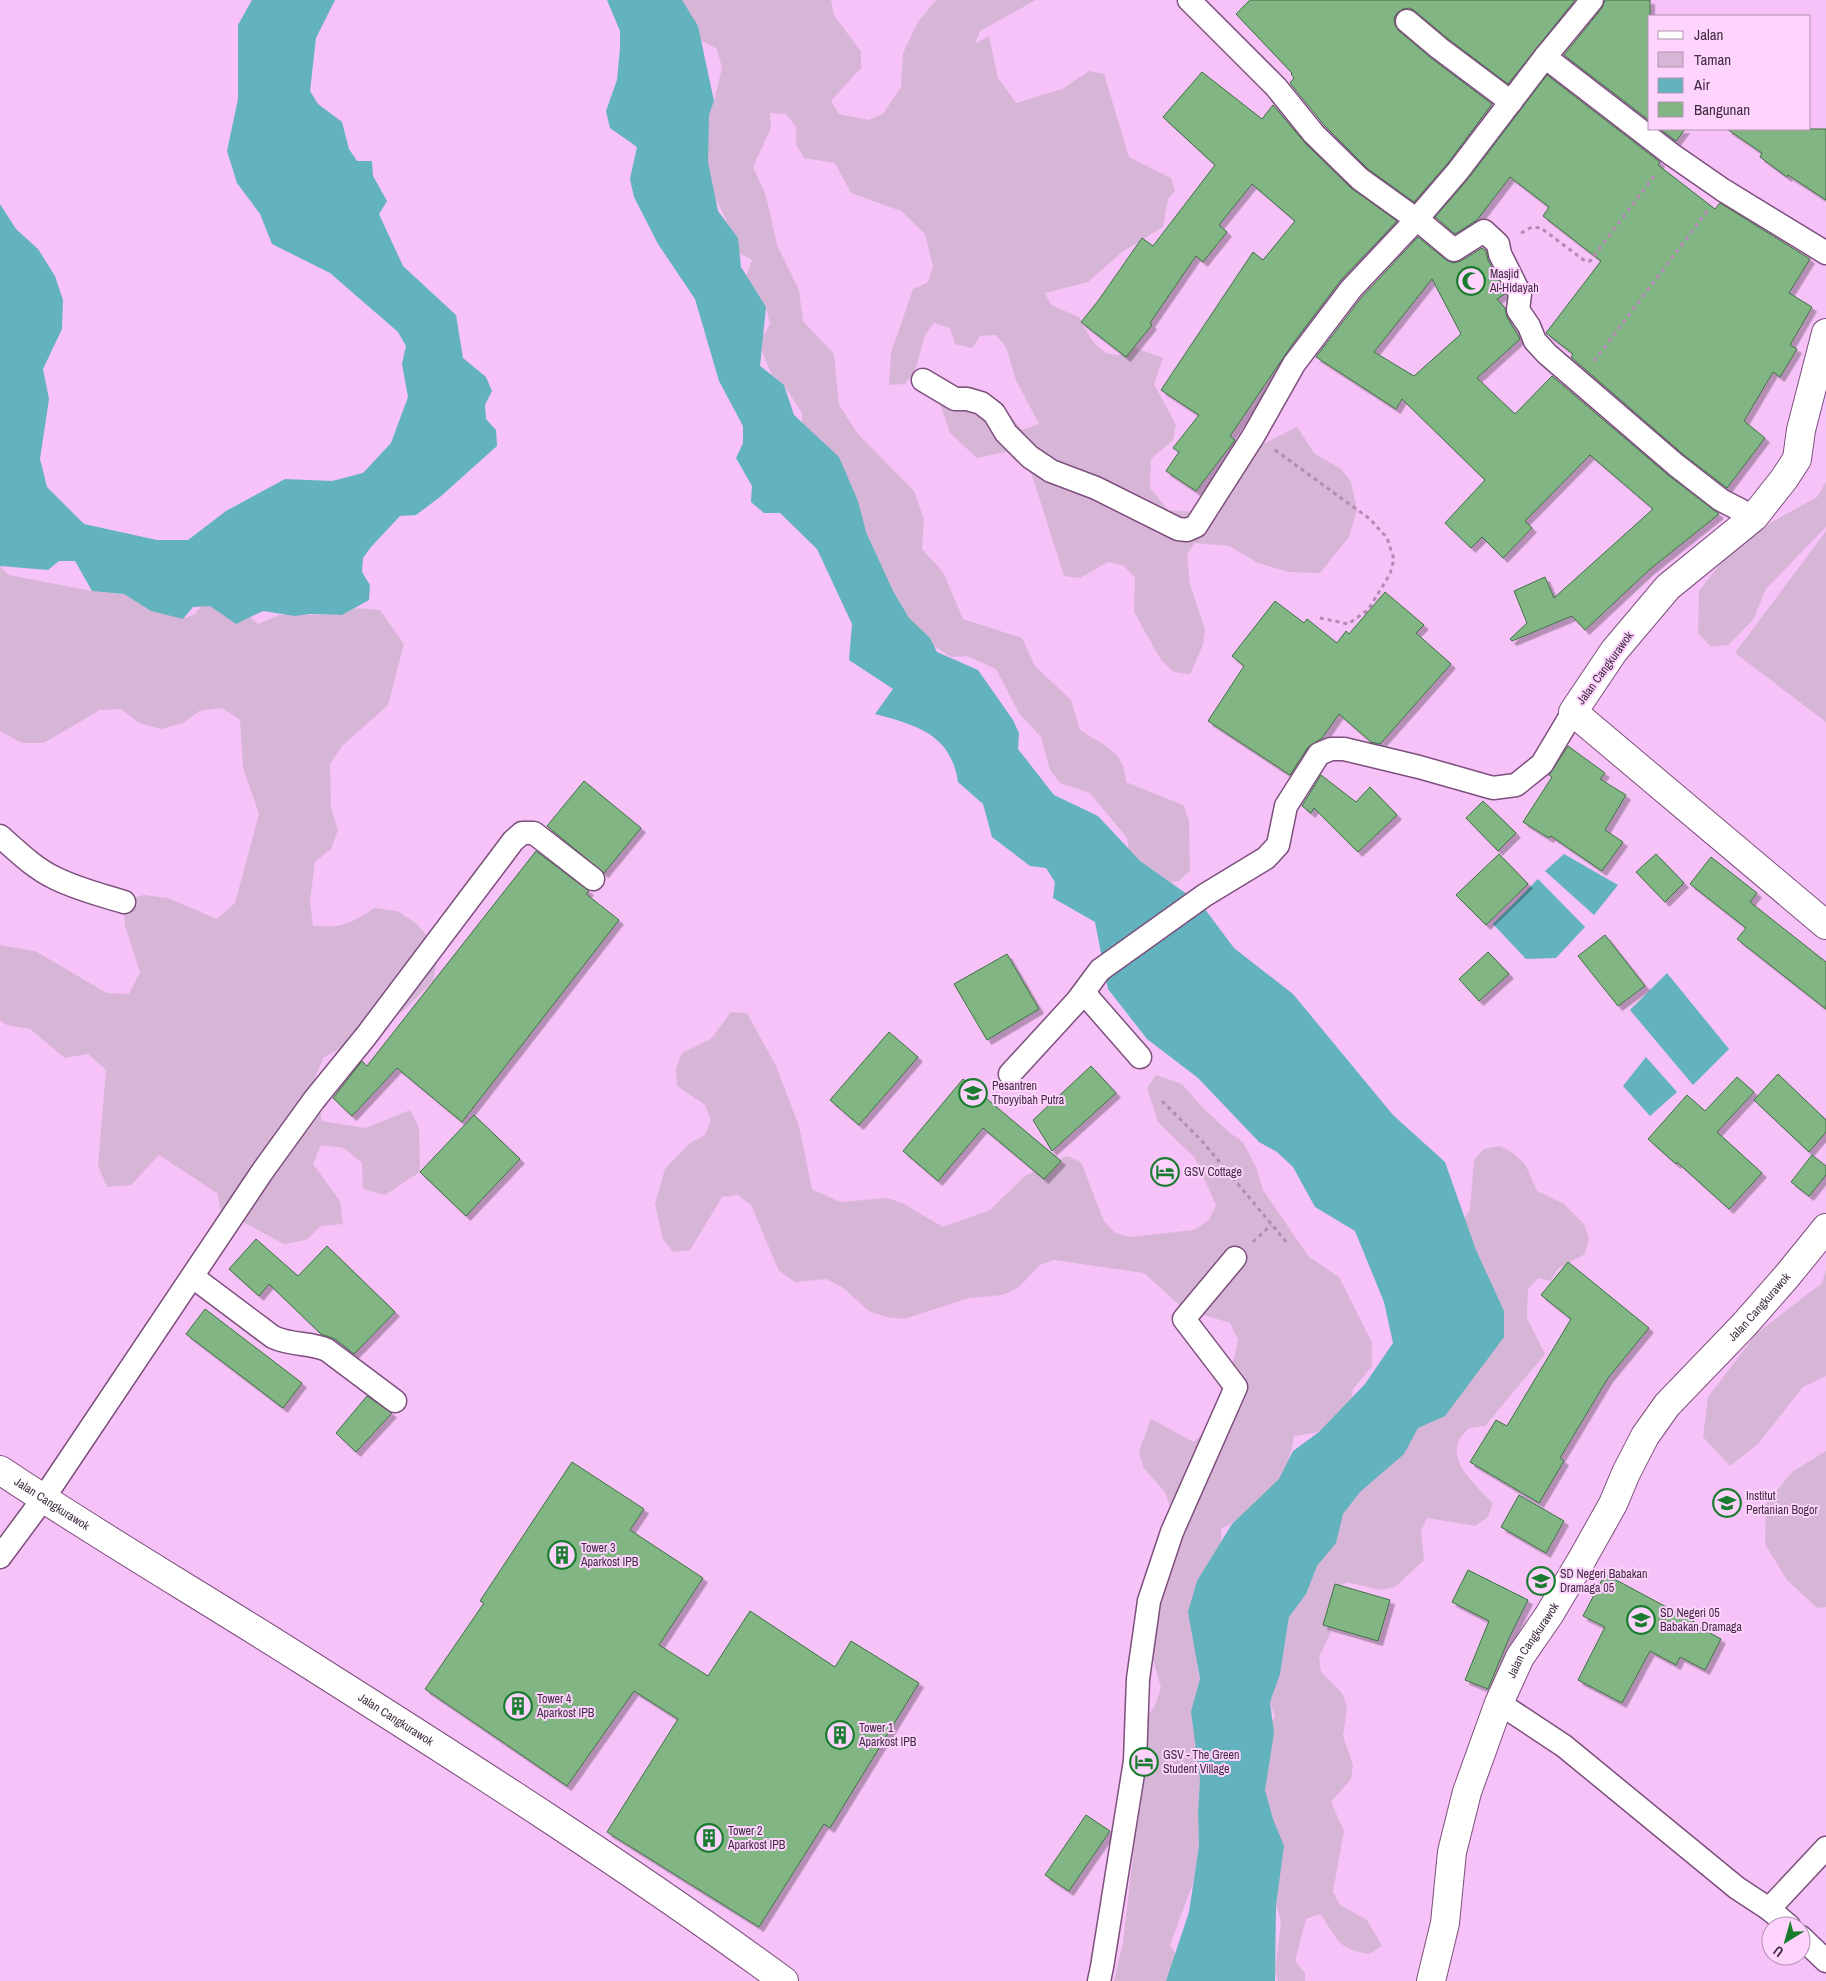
<svg xmlns="http://www.w3.org/2000/svg" width="1826" height="1981" viewBox="0 0 1826 1981" font-family="'Archivo Narrow',sans-serif">
<style>
.green{fill:#d7b5d7}
.water{fill:#62b3bd}
.building{fill:#81b684;stroke:#3e7143;fill-rule:evenodd;filter:url(#shadow)}
.lines{fill:none;stroke-linecap:round;stroke-linejoin:round}
.street-casing{stroke:#7c4f7d;stroke-width:25}
.secondary-casing{stroke:#7c4f7d;stroke-width:30}
.path{stroke:#b38ab3;stroke-width:3;stroke-dasharray:4 4;stroke-linecap:butt}
.street{stroke:#fff;stroke-width:22}
.secondary{stroke:#fff;stroke-width:28}
.labels{text-anchor:middle;stroke-width:4;stroke-linejoin:round;paint-order:stroke}
.poi-label{font-size:12px;fill:#412c41;stroke:#fed4fe;text-anchor:start}
.street-label{font-size:12px;fill:#412c41;stroke:#fed4fe}
</style>
<defs>
<filter id="shadow"><feDropShadow dx="4.5" dy="4.5" stdDeviation="0" flood-color="#0004"/></filter>
</defs>
<rect width="100%" height="100%" fill="#f7c2f7"/>
<!-- green -->
<g class="green">
<path d="M666,0H831L834,15L861,52V68L831,101L839,114L868,120L883,114L901,87L903,53L918,22L936,0H1036L980,31L975,44L989,36L998,78L1016,103L1062,89L1089,71L1104,74L1129,157L1171,178L1175,191L1168,199L1163,227L1122,252L1088,282L1045,293L1051,305L1079,317C1088,333 1097,357 1120,355C1124,354 1130,350 1133,347L1163,358L1154,384L1176,425L1173,440L1151,459L1150,488L1168,510L1193,512L1247,452L1297,427L1315,454L1341,469L1351,482L1357,510L1349,537L1320,573L1289,572L1258,563L1229,546L1195,543L1187,554L1190,584L1205,629L1203,645L1190,674L1174,672L1161,660L1134,612L1135,577L1124,566L1108,562L1080,578L1064,576L1032,475L1021,461L1009,451L977,458L950,433L939,401C942,398 946,393 950,390C979,373 1006,411 1022,430L1039,424L1016,380L1006,347L996,335L980,336L972,348L955,344L950,328L934,323L925,335L915,371L905,384L889,385L891,353L913,289L927,283L933,267L925,234L901,211L851,193L835,163L804,158L796,144V127L786,114L770,113L771,128L753,167L766,196L777,245L799,290L803,321L834,354L839,405L858,434L914,491L924,519L922,549L943,572L963,619L1022,638L1035,666L1071,700L1080,730C1104,746 1124,750 1126,782L1183,805L1189,820L1190,871L1179,881L1162,884L1129,850L1127,838L1090,793L1060,783L1050,770L1041,737L1019,713L996,669L967,656L951,657L900,624L802,429V413L784,385L772,375L762,351L763,336L770,324L766,307L746,276L752,260L738,252V238L729,226L708,183L698,145L714,101L722,68L717,49L702,41Z"/>
<polygon points="1826,482 1826,527 1766,589 1753,620 1728,645 1711,647 1698,633 1699,591 1739,540 1817,497"/>
<polygon points="1826,531 1826,722 1735,653"/>
<path d="M0,566L9,575L92,591L124,594L138,603L167,605L183,619L195,614L209,597L250,617L258,624L279,615H342L356,608L380,610L404,644L388,705L342,746L330,764L331,808L338,830L331,849L315,862L310,901L313,926C341,928 351,924 374,908L397,911L416,923L431,941L437,961L433,981L403,1011L366,1036L324,1057L315,1077L322,1121L366,1128L410,1110L419,1128L420,1172L385,1195L363,1189L362,1163L344,1148L321,1145L313,1164L340,1201L343,1224L321,1226L306,1240L284,1244L243,1222L222,1216L217,1193L159,1155L131,1185L107,1187L98,1166L106,1070L88,1054L65,1058L30,1029L7,1025L0,1020V945L35,951L107,993L129,994L140,972L125,926L123,900L144,895L168,898L217,919L235,903L259,814L243,767L240,720L222,708L199,711L183,723L161,729L139,723L121,709L100,710L44,743H22L0,731Z"/>
<path d="M731,1012L747,1013L776,1066L799,1126L812,1189L840,1202L887,1198L902,1203L943,1227L990,1210L1025,1176L1067,1156L1081,1162L1104,1221L1115,1233L1130,1237L1194,1230L1209,1220L1216,1205L1195,1158L1158,1122L1147,1088L1156,1075L1182,1084L1202,1107L1230,1133L1243,1142L1256,1167L1263,1190L1309,1257L1339,1277L1372,1343V1366L1353,1389L1351,1404L1319,1432L1294,1436C1292,1459 1278,1480 1271,1501L1221,1529L1222,1560L1197,1665L1206,1717L1213,1788L1198,1813L1199,1846L1194,1880L1170,1945L1185,1971L1182,1981H1114L1123,1942L1135,1840L1141,1804L1145,1720L1155,1705L1161,1688L1143,1622L1171,1509L1165,1492L1143,1467L1139,1451L1151,1419L1194,1442L1205,1431L1234,1358L1238,1340L1230,1323L1184,1309L1144,1273L1054,1260L1040,1265L1019,1287L1003,1295L969,1298L904,1319L886,1317L869,1311L842,1287L826,1279L795,1282L779,1271L751,1205L738,1195L722,1197L690,1250L673,1252L663,1239L655,1204L665,1169L690,1143L705,1135L711,1120L705,1105L677,1086L676,1068L682,1053L711,1039Z"/>
<path d="M1500,1146L1513,1153L1525,1164L1537,1191L1564,1204L1584,1224L1589,1238L1585,1254L1558,1269L1550,1281L1538,1278L1528,1289L1527,1318L1545,1354L1485,1426L1469,1428C1466,1432 1461,1436 1459,1440C1448,1464 1479,1488 1493,1503L1488,1517L1475,1526L1427,1518L1421,1531L1424,1560L1395,1587L1380,1590L1347,1582L1335,1590L1324,1619L1331,1632L1319,1657L1321,1672L1342,1693L1347,1707L1343,1736L1353,1765L1351,1779L1331,1802L1344,1831L1333,1892L1340,1905L1367,1920L1382,1946L1369,1954C1336,1949 1338,1938 1320,1914L1306,1919L1295,1961L1305,1973V1981H1278L1275,1972L1281,1921L1276,1905L1255,1797L1264,1730L1275,1717L1270,1702L1269,1679L1284,1650L1289,1617L1452,1237L1470,1210L1474,1160L1484,1149Z"/>
<polygon points="1826,1270 1826,1376 1803,1387 1758,1444 1730,1466 1703,1437 1708,1397 1757,1333 1822,1283"/>
<polygon points="1826,1451 1826,1607 1817,1608 1787,1580 1765,1544 1766,1504 1792,1472"/>
</g>
<!-- water -->
<g class="water">
<polygon points="252,0 335,0 316,38 310,91 318,104 342,122 349,149 357,161 372,161 373,176 387,201 379,214 403,266 456,315 463,358 486,377 492,391 485,405 486,419 496,430 497,446 440,497 416,515 400,516 371,547 363,558 362,572 370,585 369,600 342,615 310,614 295,616 263,611 236,624 210,606 193,607 183,619 151,611 124,594 92,591 75,561 59,561 48,570 0,566 0,204 16,229 38,249 55,276 63,300 62,329 43,369 49,399 40,459 47,487 84,524 157,540 188,540 226,511 285,479 332,481 363,473 391,443 408,397 402,364 406,346 398,332 330,273 272,244 260,214 237,183 227,151 238,99 238,25"/>
<path d="M607,0H682L698,26L714,101L709,115L708,162L718,211L738,238L741,267L766,307L760,366L784,385L794,415L839,457L858,501L866,532L893,591L909,618L930,638L937,652L978,670L1013,720L1019,733L1018,749L1054,795L1098,816L1140,861L1201,904L1234,948L1293,994L1393,1115L1445,1162L1476,1250L1504,1311V1337L1445,1416L1418,1428L1404,1454L1360,1492L1343,1514L1336,1543L1317,1566L1306,1594L1289,1617L1280,1674L1270,1702L1274,1733L1265,1790L1273,1819L1284,1846L1276,1905L1275,1981H1166L1189,1912L1199,1846L1198,1813L1200,1779L1191,1712L1200,1679L1188,1612L1197,1581L1232,1524L1279,1479L1293,1451L1319,1432L1365,1384L1393,1343L1384,1302L1355,1231L1315,1207L1293,1167L1277,1152L1259,1142L1198,1078L1147,1039L1108,989L1095,922L1053,898L1055,882L1046,868L1030,866L992,837L983,804L958,782C951,734 916,725 875,714L893,689L849,660L852,624L817,549L780,513H764L751,502L752,486L736,458L743,443V426L719,381L695,299L658,244L634,197L630,179L637,147L610,128L606,111L617,80L620,48V31Z"/>
<polygon points="1564,854 1618,885 1594,915 1545,871"/>
<polygon points="1538,879 1585,927 1556,958 1526,959 1493,924"/>
<polygon points="1667,973 1729,1049 1693,1085 1630,1010"/>
<polygon points="1646,1057 1677,1092 1650,1116 1623,1086"/>
</g>
<!-- building -->
<g class="building">
<polygon points="1250,0 1575,0 1508,84 1447,38 1415,11 1410,8 1403,9 1397,13 1394,18 1395,25 1399,31 1431,58 1492,104 1448,163 1414,202 1368,169 1324,125 1290,83 1294,78 1291,74 1292,73 1236,14"/>
<polygon points="1605,0 1650,0 1650,121 1564,55 1602,8"/>
<polygon points="1202,72 1262,119 1273,105 1305,143 1351,188 1397,221 1341,280 1294,342 1230,436 1235,440 1196,491 1166,471 1179,452 1173,448 1199,415 1161,390 1253,252 1263,260 1295,221 1252,184 1219,225 1227,232 1203,262 1196,256 1150,323 1152,325 1126,357 1081,322 1098,301 1142,238 1153,246 1215,165 1163,117"/>
<polygon points="1547,75 1660,162 1658,165 1715,209 1720,203 1810,259 1789,293 1812,307 1790,345 1797,349 1780,377 1773,372 1744,421 1765,438 1727,488 1684,455 1571,357 1573,354 1546,333 1601,261 1543,216 1549,207 1510,177 1477,220 1455,234 1435,217 1468,179"/>
<polygon points="1660,129 1685,129 1676,141"/>
<polygon points="1727,129 1826,129 1826,200 1788,175 1787,177 1760,157 1762,153"/>
<path d="M1418,237L1446,260L1453,263L1461,261L1482,248L1486,251L1488,260L1505,294L1497,299L1505,308L1507,317L1520,339L1477,378L1515,414L1552,376L1668,475L1719,514L1649,570L1585,630L1572,616L1512,641L1510,639L1527,623L1514,591L1545,577L1554,598L1653,509L1590,455L1525,521L1532,528L1503,558L1482,537L1471,548L1445,523L1485,480L1402,399L1396,409L1316,357L1361,298ZM1432,279L1461,334L1414,376L1374,352Z"/>
<polygon points="1385,592 1424,625 1416,633 1451,664 1380,744 1371,742 1339,714 1322,738 1308,747 1290,775 1208,721 1244,666 1232,656 1275,601 1304,623 1307,619 1337,643 1346,631 1349,634"/>
<polygon points="1568,746 1605,773 1600,779 1626,795 1605,830 1623,842 1602,871 1551,836 1549,838 1523,822 1552,777 1549,775"/>
<polygon points="1321,775 1356,802 1370,787 1397,815 1358,852 1314,808 1311,813 1302,806"/>
<polygon points="584,781 641,828 604,873 547,826"/>
<polygon points="1483,801 1516,833 1498,851 1466,818"/>
<polygon points="536,851 589,891 586,894 619,920 462,1122 397,1068 352,1116 333,1098 362,1061 367,1066"/>
<polygon points="1499,854 1528,884 1486,925 1456,895"/>
<polygon points="1656,854 1684,883 1665,902 1636,872"/>
<polygon points="1711,857 1757,893 1750,902 1826,962 1826,1009 1737,939 1746,928 1690,884"/>
<polygon points="1605,935 1645,986 1618,1006 1578,956"/>
<polygon points="1488,952 1509,974 1479,1001 1459,979"/>
<polygon points="1007,954 1039,1009 987,1040 954,984"/>
<polygon points="889,1032 918,1057 859,1125 830,1100"/>
<polygon points="1091,1066 1116,1093 1052,1151 1033,1120"/>
<polygon points="1778,1074 1826,1120 1826,1132 1809,1152 1754,1100"/>
<polygon points="1737,1077 1754,1092 1717,1132 1762,1173 1729,1209 1677,1162 1676,1164 1648,1139 1687,1095 1705,1111"/>
<polygon points="963,1079 1061,1161 1044,1179 983,1128 938,1181 903,1151"/>
<polygon points="474,1115 520,1159 466,1216 420,1172"/>
<polygon points="1812,1155 1826,1166 1826,1175 1809,1196 1791,1182"/>
<polygon points="256,1239 298,1276 327,1246 395,1312 354,1354 335,1339 321,1334 269,1284 259,1296 229,1269"/>
<polygon points="1568,1262 1649,1328 1608,1378 1560,1458 1564,1461 1539,1503 1470,1462 1496,1420 1507,1426 1571,1319 1541,1295"/>
<polygon points="205,1309 302,1383 283,1408 186,1334"/>
<polygon points="367,1396 392,1413 356,1452 336,1433"/>
<polygon points="572,1462 644,1509 630,1530 703,1578 659,1645 708,1676 750,1611 835,1667 851,1641 919,1683 830,1828 824,1824 759,1927 607,1832 678,1719 634,1691 567,1786 425,1689 484,1603 480,1601"/>
<polygon points="1519,1495 1564,1521 1546,1553 1501,1527"/>
<polygon points="1468,1570 1528,1600 1509,1638 1488,1689 1465,1680 1489,1621 1452,1602"/>
<polygon points="1605,1574 1698,1624 1697,1626 1721,1639 1705,1670 1680,1657 1676,1665 1650,1651 1622,1703 1578,1680 1605,1627 1583,1616"/>
<polygon points="1335,1584 1390,1600 1378,1641 1323,1625"/>
<polygon points="1086,1815 1110,1831 1069,1891 1045,1875"/>
</g>
<g class="lines">
<defs>
<g id="street">
<polyline points="1189,0 1276,87 1314,134 1360,179 1424,225 1454,250 1484,231 1498,244 1500,254 1520,294 1518,310 1529,326 1535,341 1547,354 1676,465 1721,500 1754,517"/>
<polyline points="1407,21 1439,48 1511,102"/>
<polyline points="1545,57 1671,154 1723,190 1826,253"/>
<polyline points="923,380 955,399 967,399 981,403 994,413 1006,433 1030,457 1051,471 1096,488 1178,529 1187,530 1196,526 1254,435 1294,364 1351,289 1416,220 1458,171 1545,57 1592,0"/>
<path d="M0,836C17,851 34,868 55,878C77,889 101,895 124,902"/>
<polyline points="1084,993 1140,1057"/>
<polyline points="1010,1074 1077,1001 1100,970 1205,895 1266,858 1278,845 1286,806 1319,754 1331,749 1344,749 1419,767 1493,788 1516,785 1542,764 1573,712"/>
<path d="M193,1277L273,1337C292,1346 310,1342 327,1350L395,1401"/>
<polyline points="0,1557 43,1499 262,1172 314,1100 366,1036 513,841 522,833 534,833 593,879"/>
<polyline points="1499,1703 1564,1746 1737,1888 1769,1909 1789,1926"/>
<polyline points="1769,1909 1826,1848"/>
<polyline points="1801,1937 1826,1961"/>
<polyline points="1099,1981 1102,1967 1135,1761 1138,1679 1149,1601 1172,1532 1236,1387 1184,1319 1235,1258"/>
</g>
<g id="secondary">
<polyline points="1826,333 1801,430 1797,459 1784,479 1754,517 1668,587 1614,651 1573,712 1826,925"/>
<path id="s1" d="M0,1470C100,1537 205,1598 307,1663C468,1765 630,1868 784,1981"/>
<path id="s2" d="M1431,1981L1445,1923L1452,1852L1467,1792L1499,1703L1520,1657L1549,1615L1581,1561L1613,1504L1626,1473L1645,1436L1667,1405L1744,1325L1787,1276L1826,1228"/>
</g>
</defs>
<!-- street casing -->
<use href="#street" class="street-casing"/>
<!-- secondary casing -->
<use href="#secondary" class="secondary-casing"/>
<!-- path -->
<g class="path">
<polyline points="1521,233 1532,227 1541,228 1585,261 1590,261 1655,175"/>
<polyline points="1594,361 1708,210"/>
<polyline points="1275,450 1370,519 1387,538 1394,559 1390,574 1368,610 1348,624 1320,618"/>
<polyline points="1162,1101 1202,1141 1288,1244"/>
<polyline points="1253,1242 1271,1225"/>
</g>
<!-- street -->
<use href="#street" class="street"/>
<!-- secondary -->
<use href="#secondary" class="secondary"/>
</g>
<!-- icons -->
<defs>
<symbol id="mosque-ring" viewBox="-11 -11 22 22"><circle r="9.5" fill="#fed4fe" stroke="#197c2e" stroke-width="1.5"/><path d="M3.5-4.9A6 6 0 1 0 3.5 4.9A5 5 0 1 1 3.5-4.9Z" fill="#197c2e"/></symbol>
<symbol id="school-ring" viewBox="-11 -11 22 22"><circle r="9.5" fill="#fed4fe" stroke="#197c2e" stroke-width="1.5"/><path d="M0-5L7-2L0 1L-7-2ZM-4 1L0 2.5L4 1V4Q0 6-4 4Z" fill="#197c2e"/></symbol>
<symbol id="hotel-ring" viewBox="-11 -11 22 22"><circle r="9.5" fill="#fed4fe" stroke="#197c2e" stroke-width="1.5"/><path d="M-6-4.5h1.5V1H6V5H4.5V3h-9V5H-6ZM-4 0a1.8 1.8 0 1 1 3.6 0ZM.5 0V-2.5h3Q6-2.5 6 0Z" fill="#197c2e"/></symbol>
<symbol id="university-ring" viewBox="-11 -11 22 22"><circle r="9.5" fill="#fed4fe" stroke="#197c2e" stroke-width="1.5"/><path d="M0-5L7-2L0 1L-7-2ZM-4 1L0 2.5L4 1V4Q0 6-4 4Z" fill="#197c2e"/></symbol>
<symbol id="building-ring" viewBox="-11 -11 22 22"><circle r="9.5" fill="#fed4fe" stroke="#197c2e" stroke-width="1.5"/><path d="M-4-6H4V6H1V3H-1V6H-4ZM-2.5-4.3h1.7v1.8h-1.7ZM.8-4.3h1.7v1.8H.8ZM-2.5-1h1.7V.8h-1.7ZM.8-1h1.7V.8H.8Z" fill="#197c2e"/></symbol>
</defs>
<g fill-rule="evenodd">
<use href="#mosque-ring" x="1455" y="265" width="32" height="32"/>
<use href="#school-ring" x="957" y="1077" width="32" height="32"/>
<use href="#hotel-ring" x="1149" y="1156" width="32" height="32"/>
<use href="#university-ring" x="1711" y="1487" width="32" height="32"/>
<use href="#building-ring" x="546" y="1539" width="32" height="32"/>
<use href="#school-ring" x="1525" y="1565" width="32" height="32"/>
<use href="#school-ring" x="1625" y="1604" width="32" height="32"/>
<use href="#building-ring" x="502" y="1690" width="32" height="32"/>
<use href="#building-ring" x="824" y="1719" width="32" height="32"/>
<use href="#hotel-ring" x="1128" y="1746" width="32" height="32"/>
<use href="#building-ring" x="693" y="1822" width="32" height="32"/>
</g>
<g class="labels">
<!-- poi labels -->
<g class="poi-label">
<text x="1490" y="278">Masjid<tspan x="1490" dy="14">Al-Hidayah</tspan></text>
<text x="992" y="1090">Pesantren<tspan x="992" dy="14">Thoyyibah Putra</tspan></text>
<text x="1184" y="1176">GSV Cottage</text>
<text x="1746" y="1500">Institut<tspan x="1746" dy="14">Pertanian Bogor</tspan></text>
<text x="581" y="1552">Tower 3<tspan x="581" dy="14">Aparkost IPB</tspan></text>
<text x="1560" y="1578">SD Negeri Babakan<tspan x="1560" dy="14">Dramaga 05</tspan></text>
<text x="1660" y="1617">SD Negeri 05<tspan x="1660" dy="14">Babakan Dramaga</tspan></text>
<text x="537" y="1703">Tower 4<tspan x="537" dy="14">Aparkost IPB</tspan></text>
<text x="859" y="1732">Tower 1<tspan x="859" dy="14">Aparkost IPB</tspan></text>
<text x="1163" y="1759">GSV - The Green<tspan x="1163" dy="14">Student Village</tspan></text>
<text x="728" y="1835">Tower 2<tspan x="728" dy="14">Aparkost IPB</tspan></text>
</g>
<!-- street labels -->
<g class="street-label">
<text transform="translate(1605 668) rotate(-54)" y="4">Jalan Cangkurawok</text>
<text dy="4" stroke="none"><textPath href="#s2" startOffset="765">Jalan Cangkurawok</textPath></text>
<text dy="4" stroke="none"><textPath href="#s1" startOffset="62">Jalan Cangkurawok</textPath></text>
<text dy="4" stroke="none"><textPath href="#s2" startOffset="359">Jalan Cangkurawok</textPath></text>
<text dy="4" stroke="none"><textPath href="#s1" startOffset="468">Jalan Cangkurawok</textPath></text>
</g>
</g>
<!-- legend -->
<rect x="1648" y="15" width="162" height="115" fill="#fed4fe" stroke="#b291b2"/>
<rect x="1658" y="31" width="25" height="8" fill="#ffffff" stroke="#b291b2"/>
<text x="1694" y="40" font-size="15" fill="#412c41">Jalan</text>
<rect x="1658" y="52" width="25" height="15" fill="#d7b5d7" stroke="#b291b2"/>
<text x="1694" y="65" font-size="15" fill="#412c41">Taman</text>
<rect x="1658" y="78" width="25" height="15" fill="#62b3bd" stroke="#b291b2"/>
<text x="1694" y="90" font-size="15" fill="#412c41">Air</text>
<rect x="1658" y="102" width="25" height="15" fill="#81b684" stroke="#b291b2"/>
<text x="1694" y="115" font-size="15" fill="#412c41">Bangunan</text>
<!-- north arrow -->
<g transform="translate(1786 1941) rotate(217)"><circle r="24" fill="#fed4fe" stroke="#b291b2"/>
<path d="M0-4L9 19L0 12L-9 19Z" fill="#197c2e"/>
<text y="-8" font-size="14" font-weight="bold" text-anchor="middle" fill="#412c41">U</text>
</g>
</svg>
